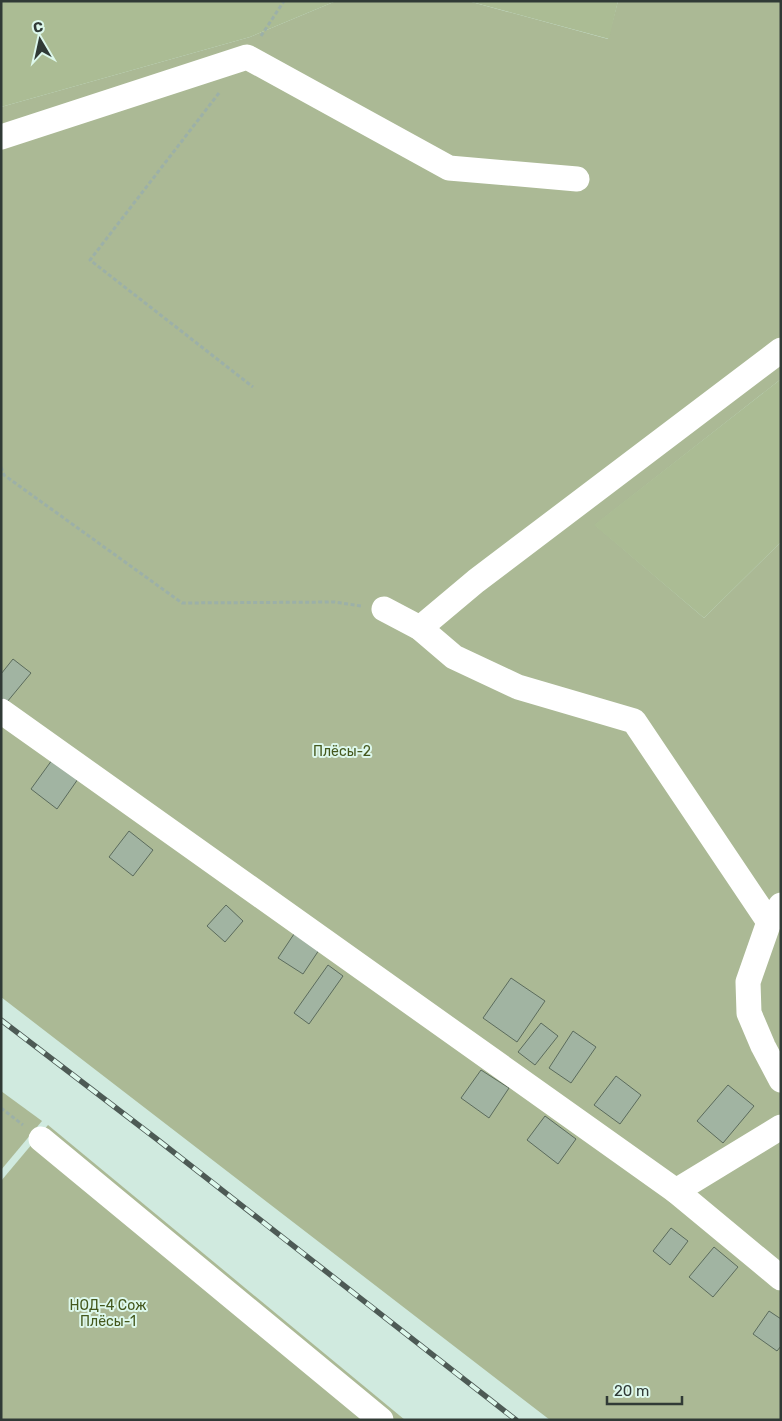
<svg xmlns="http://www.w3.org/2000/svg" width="782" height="1421" viewBox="0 0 782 1421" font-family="Rubik,sans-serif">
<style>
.green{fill:#abb995}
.forest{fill:#abbc94}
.building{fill:#a1b4a2;stroke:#5b6b5c}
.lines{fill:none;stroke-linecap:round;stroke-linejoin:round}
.path{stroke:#9cb0a8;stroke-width:3;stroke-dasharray:4 2.5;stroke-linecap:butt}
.minor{stroke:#fff;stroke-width:25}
.rail-casing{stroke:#4d5a55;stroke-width:5.5}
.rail{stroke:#ddf8ec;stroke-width:4;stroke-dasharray:11;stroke-linecap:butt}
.labels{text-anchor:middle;stroke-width:4;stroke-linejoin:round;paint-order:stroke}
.park-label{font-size:14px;fill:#44581d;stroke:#ddf8ec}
</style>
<rect width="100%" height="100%" fill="#d0eadf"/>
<!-- green -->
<g class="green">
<polygon points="336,1 468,1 608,39 618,1 781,1 781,379 595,525 704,618 781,542 781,1420 550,1420 1,997 1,107 250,37"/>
<polygon points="1,1091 42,1121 1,1170"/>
<polygon points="48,1125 405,1420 1,1420 1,1181"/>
</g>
<!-- forest -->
<g class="forest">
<polygon points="1,1 336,1 250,37 1,107"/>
<polygon points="468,1 618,1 609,39"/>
<polygon points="781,379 781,542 704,618 594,525"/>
</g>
<!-- building -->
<g class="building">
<polygon points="13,659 31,673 7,702 1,698 1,674"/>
<polygon points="52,760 78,779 57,809 31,789"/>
<polygon points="129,831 153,850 133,876 109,857"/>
<polygon points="226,905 243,921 225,942 207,926"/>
<polygon points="294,934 319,950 303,974 278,958"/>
<polygon points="328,965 343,976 309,1024 294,1013"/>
<polygon points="511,978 545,1001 517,1042 483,1018"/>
<polygon points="541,1023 558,1036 535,1065 518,1052"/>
<polygon points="573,1031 596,1047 571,1083 549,1068"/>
<polygon points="481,1070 509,1088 489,1118 461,1098"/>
<polygon points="616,1076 641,1095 620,1124 594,1105"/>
<polygon points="728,1085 754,1106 723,1143 697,1121"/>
<polygon points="545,1116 576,1139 558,1164 527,1140"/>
<polygon points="671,1228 688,1241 670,1265 653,1251"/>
<polygon points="714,1247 738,1267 713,1297 689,1277"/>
<polygon points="769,1311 781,1319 781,1346 777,1351 753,1334"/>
</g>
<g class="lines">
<!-- path -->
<g class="path">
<polyline points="261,36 284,1"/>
<polyline points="219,93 90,260 253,387"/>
<polyline points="1,467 4,475 182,603 335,602 361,606"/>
<polyline points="1,1108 23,1125"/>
</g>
<!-- minor -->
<g class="minor">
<polyline points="1,137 247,57 449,168 577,179"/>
<polyline points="384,609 420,628 454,657 518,687 634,721 769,922"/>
<polyline points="420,628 476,581 781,350"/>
<polyline points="1,711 676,1191 781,1127"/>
<polyline points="781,905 769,922 748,982 749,1013 763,1046 781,1080"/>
<polyline points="41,1139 381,1420"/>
<polyline points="676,1191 781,1278"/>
</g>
<defs>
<polyline id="rail" points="1,1020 158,1140 516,1420"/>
</defs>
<!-- rail casing -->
<use href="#rail" class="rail-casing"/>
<!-- rail -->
<use href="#rail" class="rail"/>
</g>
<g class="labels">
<!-- park labels -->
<g class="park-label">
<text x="342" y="756">Плёсы-2</text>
<text x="108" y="1310">НОД-4 Сож<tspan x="108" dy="16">Плёсы-1</tspan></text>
</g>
</g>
<!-- border -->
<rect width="782" height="1421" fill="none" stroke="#303a36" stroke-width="5"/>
<!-- north arrow -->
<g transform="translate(40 40) rotate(351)" stroke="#ddf8ec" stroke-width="4" paint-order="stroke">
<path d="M0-4L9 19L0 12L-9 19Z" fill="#303a36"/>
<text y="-8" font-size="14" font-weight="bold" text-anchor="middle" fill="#303a36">С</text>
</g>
<!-- scale -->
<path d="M607 1396v8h75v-8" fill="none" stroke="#303a36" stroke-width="2.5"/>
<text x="614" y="1396" font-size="15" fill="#303a36" stroke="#ddf8ec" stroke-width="4" paint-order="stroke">20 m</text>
</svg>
